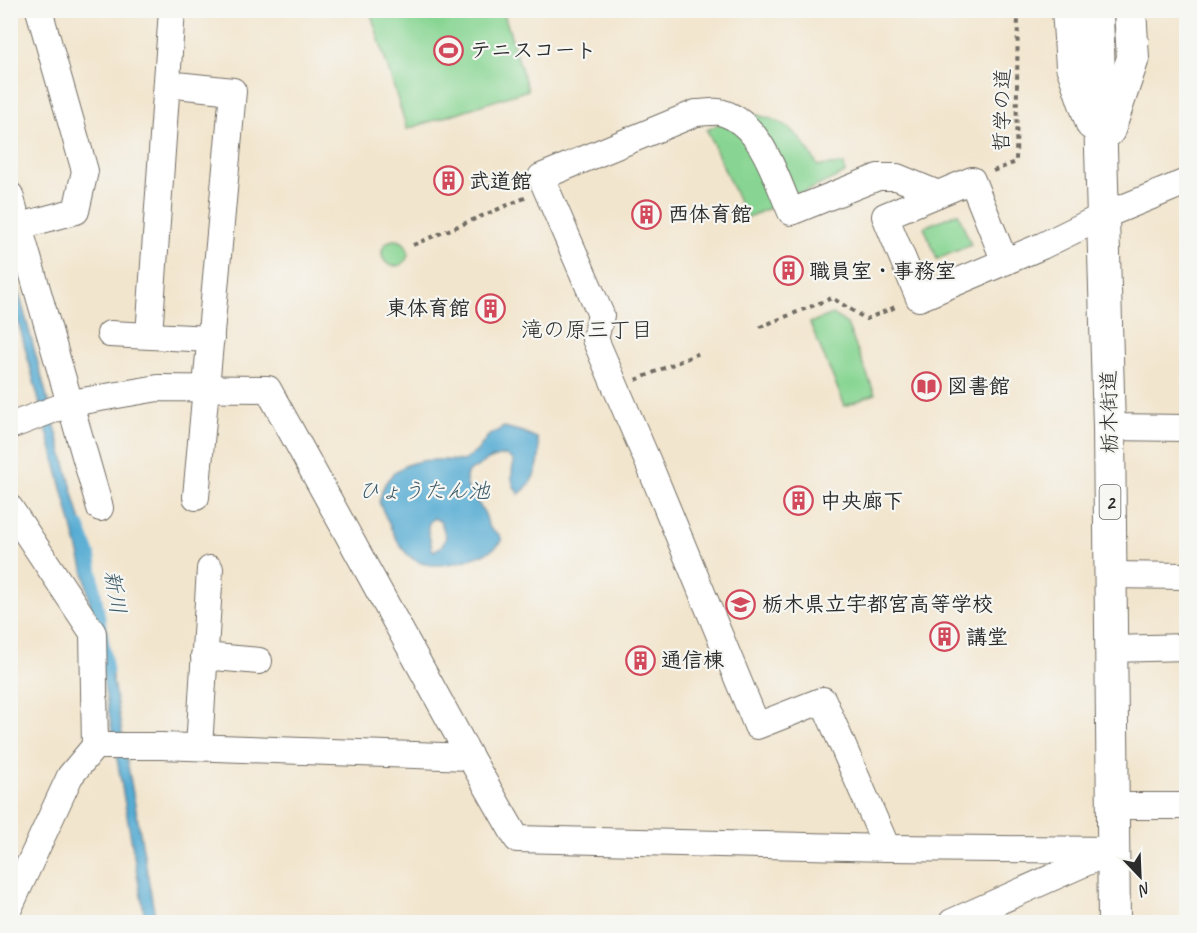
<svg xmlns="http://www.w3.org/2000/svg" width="1197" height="933" viewBox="0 0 1197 933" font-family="Caveat,'Klee One',sans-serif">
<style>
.green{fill:#88d593;stroke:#5a805f;stroke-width:1.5}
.water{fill:#57acd3;stroke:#416c7f;stroke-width:1.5;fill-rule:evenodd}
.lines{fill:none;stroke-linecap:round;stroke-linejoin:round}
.stream{stroke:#57acd3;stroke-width:7}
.minor-casing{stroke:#716c64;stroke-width:28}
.major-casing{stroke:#716c64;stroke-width:34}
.path{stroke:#716c64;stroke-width:4;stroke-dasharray:4.5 4.5;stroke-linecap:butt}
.minor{stroke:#fff;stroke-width:26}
.major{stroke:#fff;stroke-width:32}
.labels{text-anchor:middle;stroke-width:4.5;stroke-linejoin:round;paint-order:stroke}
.shield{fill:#f6f6f2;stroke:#686867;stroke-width:1.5}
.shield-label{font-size:20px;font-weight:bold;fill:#2b2b2b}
.poi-label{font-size:21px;font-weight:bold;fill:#2b2b2b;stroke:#f6f6f2;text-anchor:start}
.street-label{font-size:21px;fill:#2b2b2b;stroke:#f6f6f2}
.neighbourhood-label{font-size:22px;fill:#2b2b2b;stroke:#f6f6f2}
.water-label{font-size:22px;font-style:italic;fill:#3a5866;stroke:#f6f6f2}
</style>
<rect width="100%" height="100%" fill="#f6f6f2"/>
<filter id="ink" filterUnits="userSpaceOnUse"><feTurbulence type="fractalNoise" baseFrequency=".0167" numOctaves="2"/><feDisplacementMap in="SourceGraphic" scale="12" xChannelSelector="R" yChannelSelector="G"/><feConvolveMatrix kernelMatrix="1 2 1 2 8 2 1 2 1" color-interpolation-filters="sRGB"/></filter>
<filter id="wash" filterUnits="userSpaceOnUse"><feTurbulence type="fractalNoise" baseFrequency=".008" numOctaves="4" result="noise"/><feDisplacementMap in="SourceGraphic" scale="24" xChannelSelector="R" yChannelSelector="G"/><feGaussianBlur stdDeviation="1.35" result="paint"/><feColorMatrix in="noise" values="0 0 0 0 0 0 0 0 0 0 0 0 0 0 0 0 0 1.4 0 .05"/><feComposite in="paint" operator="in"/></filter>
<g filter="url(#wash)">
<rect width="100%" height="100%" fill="#f2e5cd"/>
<!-- green -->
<g class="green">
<polygon points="370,11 503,11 528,90 407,129"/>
<path d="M739,112C785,119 795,127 818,166L844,164L845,173L798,195L789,191Z"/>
<polygon points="723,122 745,135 779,204 746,218 707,130"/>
<polygon points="958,213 971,245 937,259 924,227"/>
<circle cx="395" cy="253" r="13"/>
<polygon points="833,314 847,324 875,394 845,406 810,323"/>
</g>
<!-- water -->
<g class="water">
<polygon points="10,260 91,559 156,922 146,922 143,907 85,576 11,294"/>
<path d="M504,427L523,432L537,438C544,457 535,483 519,494C510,484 511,473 514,461L506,455C490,456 481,465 467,473C462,490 478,500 485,514C487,518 487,525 490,528C495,533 500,532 502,541C493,552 479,556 466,560C407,577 401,550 379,502C381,497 382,489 385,484C402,456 435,459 463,461L477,451L488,436ZM434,518L441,522L446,537L442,546L434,551L432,549C431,537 422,525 434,518Z"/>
</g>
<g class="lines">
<!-- stream -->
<polyline class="stream" points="81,524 92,553 110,671"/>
</g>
</g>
<g filter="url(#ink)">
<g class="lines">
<defs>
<g id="minor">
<polyline points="167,84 233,91 196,497"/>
<polyline points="10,195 100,508"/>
<polyline points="20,226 76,211 85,171 39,10"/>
<polyline points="1005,262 972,180 885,216 919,298 1042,246 1103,216 1186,182"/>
<polyline points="110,334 211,339"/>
<polyline points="149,335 172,10"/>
<polyline points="10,426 71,403 158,388 268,389 470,757"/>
<polyline points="1109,427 1186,428"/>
<polyline points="10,508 93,633 95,746"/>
<polyline points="1111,575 1186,576"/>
<polyline points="1112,649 1186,647"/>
<polyline points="204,656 259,661"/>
<polyline points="199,747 210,569"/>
<polyline points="1113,806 1186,806"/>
<path d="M887,848L823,700L757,726L648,462L595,339L601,315L541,177L696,113C703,113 713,111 720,112C762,123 775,177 791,212L878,177H897L938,194"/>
<polyline points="10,906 70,776 95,746 161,746 470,757 517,839 887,848 1114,850"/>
<polyline points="952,922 1105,854"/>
</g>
<g id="major">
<polyline points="1068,10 1072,66 1092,124"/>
<polyline points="1097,10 1109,427 1114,922"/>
<polyline points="1109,130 1133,58 1130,10"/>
</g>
</defs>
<!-- minor casing -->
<use href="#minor" class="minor-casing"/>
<!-- major casing -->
<use href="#major" class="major-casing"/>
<!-- path -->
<g class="path">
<polyline points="993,171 1016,162 1018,10"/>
<polyline points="413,245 527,197"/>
<polyline points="760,327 832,298 866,319 898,306"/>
<polyline points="636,380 702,352"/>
</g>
<!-- minor -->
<use href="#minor" class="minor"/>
<!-- major -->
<use href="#major" class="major"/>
</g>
</g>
<!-- icons -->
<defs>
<symbol id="stadium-ring" viewBox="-11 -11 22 22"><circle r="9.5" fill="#f6f6f2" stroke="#d1495b" stroke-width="1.5"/><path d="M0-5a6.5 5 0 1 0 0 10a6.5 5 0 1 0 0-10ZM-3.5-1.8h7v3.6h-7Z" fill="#d1495b"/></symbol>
<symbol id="building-ring" viewBox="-11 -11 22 22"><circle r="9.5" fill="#f6f6f2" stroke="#d1495b" stroke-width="1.5"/><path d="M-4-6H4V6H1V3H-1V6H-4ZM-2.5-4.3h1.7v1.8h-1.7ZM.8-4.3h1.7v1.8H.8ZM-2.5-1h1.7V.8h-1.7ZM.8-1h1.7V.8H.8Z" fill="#d1495b"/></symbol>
<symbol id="library-ring" viewBox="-11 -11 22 22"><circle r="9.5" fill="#f6f6f2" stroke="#d1495b" stroke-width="1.5"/><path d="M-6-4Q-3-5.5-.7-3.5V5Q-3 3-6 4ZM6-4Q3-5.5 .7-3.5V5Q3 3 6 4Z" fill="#d1495b"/></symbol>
<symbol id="school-ring" viewBox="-11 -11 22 22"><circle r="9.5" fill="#f6f6f2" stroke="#d1495b" stroke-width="1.5"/><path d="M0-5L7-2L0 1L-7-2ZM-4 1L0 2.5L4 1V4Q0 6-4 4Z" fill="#d1495b"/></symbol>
</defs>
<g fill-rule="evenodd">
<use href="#stadium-ring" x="432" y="34" width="33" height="33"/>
<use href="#building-ring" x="432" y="164" width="33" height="33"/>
<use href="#building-ring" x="630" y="198" width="33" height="33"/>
<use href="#building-ring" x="772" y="254" width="33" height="33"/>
<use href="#building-ring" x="474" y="292" width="33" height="33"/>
<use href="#library-ring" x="910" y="370" width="33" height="33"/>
<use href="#building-ring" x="782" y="484" width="33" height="33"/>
<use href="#school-ring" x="724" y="588" width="33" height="33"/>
<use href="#building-ring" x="928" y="620" width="33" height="33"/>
<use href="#building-ring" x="624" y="644" width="33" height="33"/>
</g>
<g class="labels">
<!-- shield labels -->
<rect class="shield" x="1099.5" y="485" width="21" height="34" rx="4.5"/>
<g class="shield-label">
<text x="1110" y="509">2</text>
</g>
<!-- poi labels -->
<g class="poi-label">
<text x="470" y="57">テニスコート</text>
<text x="469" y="188">武道館</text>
<text x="668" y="221">西体育館</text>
<text x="809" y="278">職員室・事務室</text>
<text x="470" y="315" text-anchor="end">東体育館</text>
<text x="947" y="393">図書館</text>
<text x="820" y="508">中央廊下</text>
<text x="762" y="611">栃木県立宇都宮高等学校</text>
<text x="966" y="644">講堂</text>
<text x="661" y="667">通信棟</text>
</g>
<!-- street labels -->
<g class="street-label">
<text transform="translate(1002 110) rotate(-89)" y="7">哲学の道</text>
<text transform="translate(1109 412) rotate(-91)" y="7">栃木街道</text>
</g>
<!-- neighbourhood labels -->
<g class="neighbourhood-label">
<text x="587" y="337">滝の原三丁目</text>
</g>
<!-- water labels -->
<g class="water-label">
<text x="424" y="498">ひょうたん池</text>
<text transform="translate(116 592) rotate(81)" y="8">新川</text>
</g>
</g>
<!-- margin -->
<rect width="1197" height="933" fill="none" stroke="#f6f6f2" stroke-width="36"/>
<!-- north arrow -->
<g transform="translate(1140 876) rotate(157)" stroke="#f6f6f2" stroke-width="4.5" paint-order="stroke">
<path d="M0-4.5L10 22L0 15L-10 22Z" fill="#2b2b2b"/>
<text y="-9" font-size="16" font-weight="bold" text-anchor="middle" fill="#2b2b2b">N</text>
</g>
</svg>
